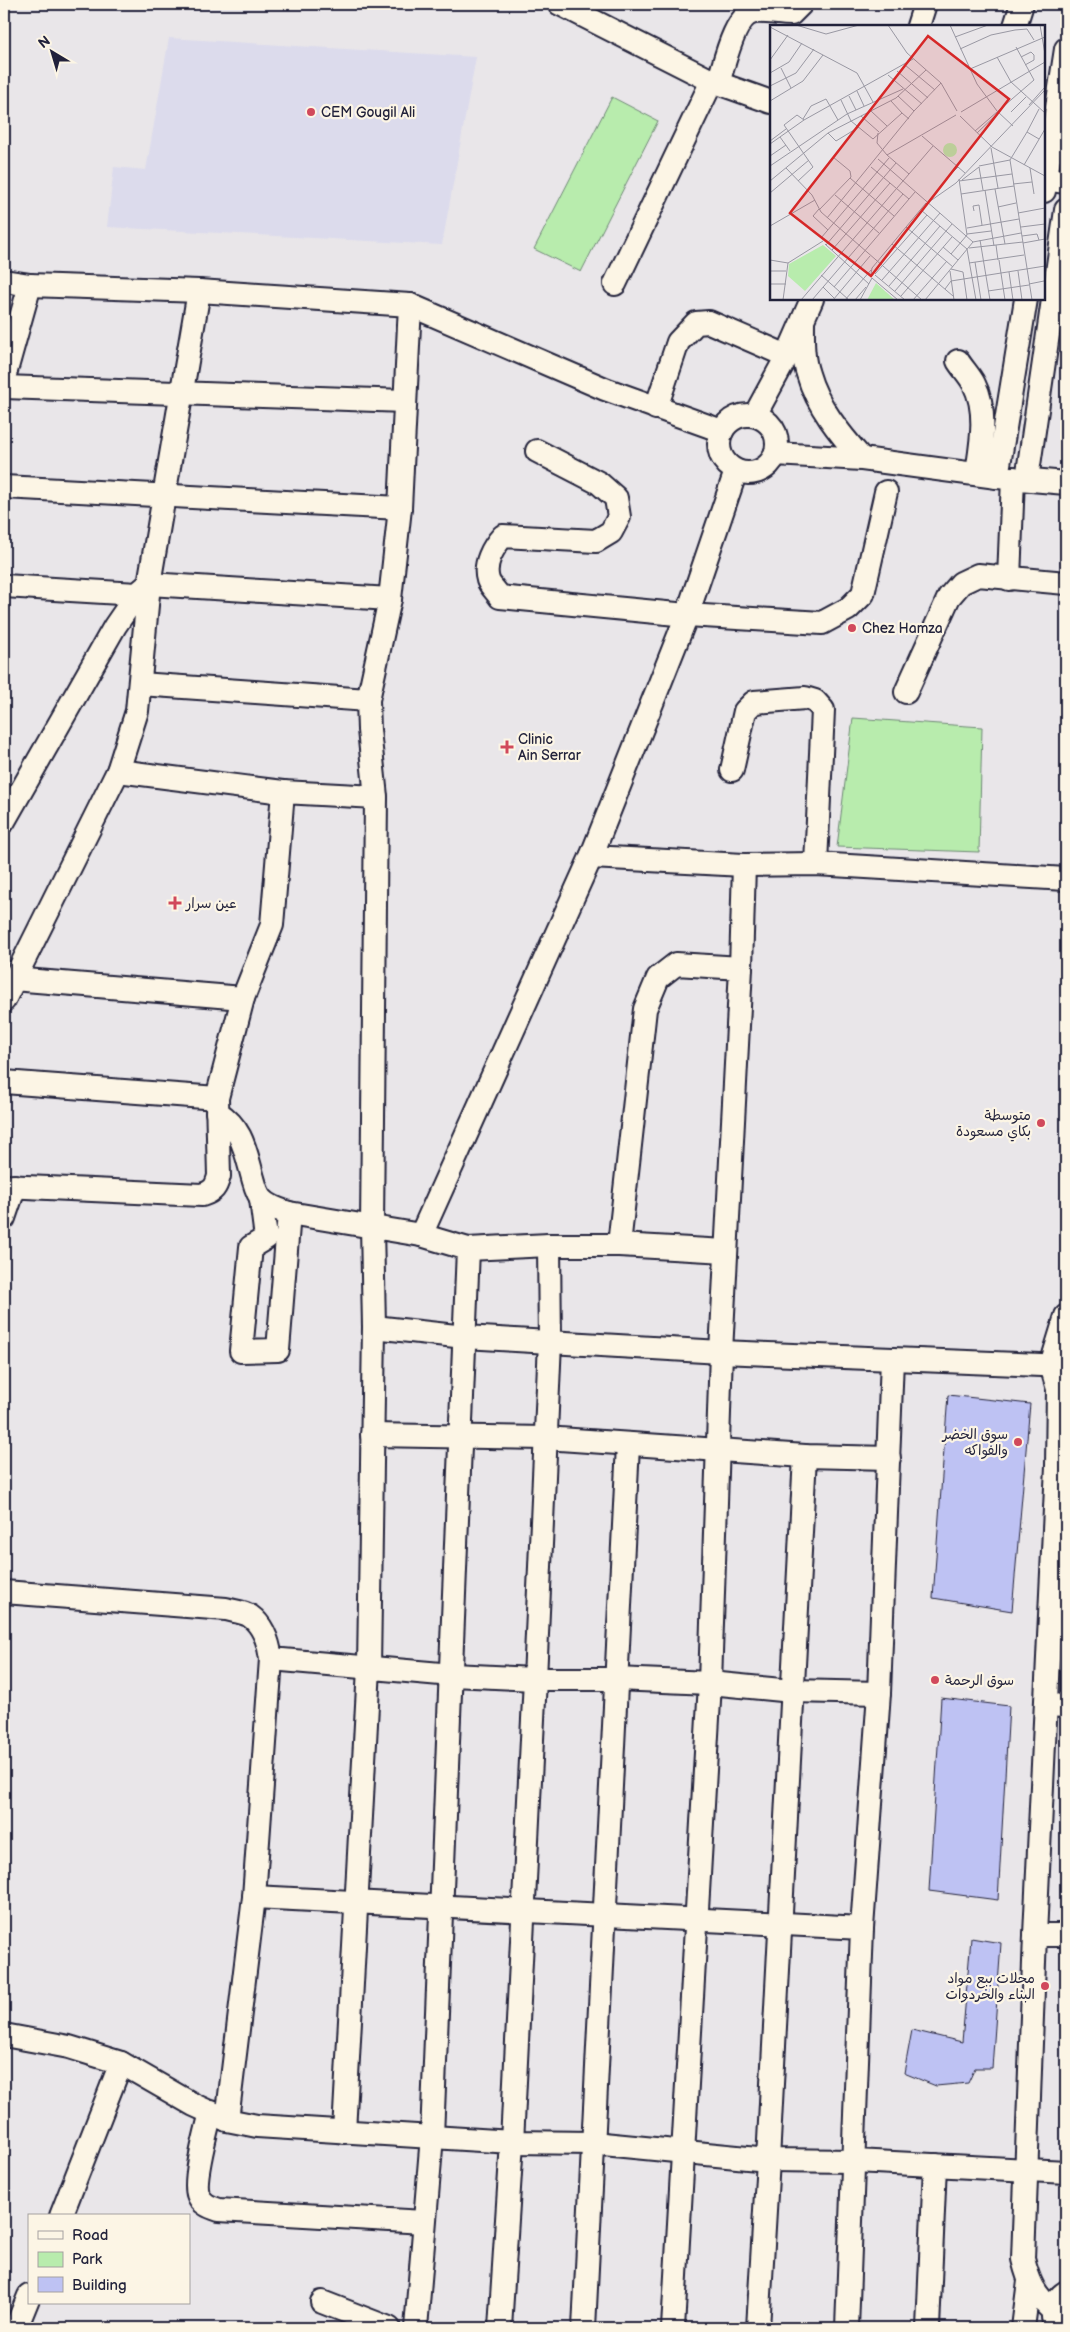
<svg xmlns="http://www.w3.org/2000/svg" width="1070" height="2332" viewBox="0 0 1070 2332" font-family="'Balsamiq Sans','Playpen Sans Arabic',sans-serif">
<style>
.built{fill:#dcdbec}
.green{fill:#b8ecad;stroke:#6d8774}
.building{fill:#bec2f3;stroke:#22223b}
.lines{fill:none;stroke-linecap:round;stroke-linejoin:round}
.minor-casing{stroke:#22223b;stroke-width:26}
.minor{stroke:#fcf5e5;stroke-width:22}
.poi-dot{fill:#d1495b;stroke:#fcf5e5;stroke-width:2}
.labels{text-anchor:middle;stroke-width:4.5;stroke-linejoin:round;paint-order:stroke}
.poi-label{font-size:14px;fill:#22223b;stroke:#fcf5e5;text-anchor:start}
.inset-road{fill:none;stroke:#9998a3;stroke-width:1}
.view{fill:#d62828;fill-opacity:0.15;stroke:#d62828;stroke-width:2.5}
.inset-edge{fill:none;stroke:#22223b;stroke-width:2.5}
</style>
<rect width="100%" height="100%" fill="#e9e6e9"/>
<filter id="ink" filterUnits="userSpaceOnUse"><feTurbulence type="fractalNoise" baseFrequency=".02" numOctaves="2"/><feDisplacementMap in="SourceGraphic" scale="10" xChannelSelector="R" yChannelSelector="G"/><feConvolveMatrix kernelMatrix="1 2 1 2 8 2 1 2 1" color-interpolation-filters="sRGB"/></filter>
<g filter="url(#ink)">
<!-- built -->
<polygon class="built" points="169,38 476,57 442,245 107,227 114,167 146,170"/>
<!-- green -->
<g class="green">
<polygon points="612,97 658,121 581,272 534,249"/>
<polygon points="853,718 982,727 979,852 837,847"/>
</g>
<!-- building -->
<g class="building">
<polygon points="948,1395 1030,1404 1012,1611 933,1598"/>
<polygon points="941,1698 1009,1706 998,1900 929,1891"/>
<polygon points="971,1938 1001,1943 992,2068 975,2068 968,2083 936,2086 904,2073 912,2030 962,2042"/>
</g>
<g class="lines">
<defs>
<g id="minor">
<polyline points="560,4 712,81 771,102"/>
<polyline points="918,26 925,4"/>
<polyline points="1015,26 1022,4"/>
<path d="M718,83C724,66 734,14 755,12C767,11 779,14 791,14L801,4"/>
<polyline points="1044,179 1066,182"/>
<polyline points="1044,191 1066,49"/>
<polyline points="4,281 30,285 199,291 410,305 605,389 722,431"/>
<polyline points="615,284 712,81"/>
<path d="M803,320C803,338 802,357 808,374C817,406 840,434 862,459"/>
<path d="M958,361C963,369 970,376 974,384C988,411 981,445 977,473"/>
<polyline points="4,378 30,285"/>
<polyline points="4,387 405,401"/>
<polyline points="656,408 678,342 696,323 709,322 787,356"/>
<circle cx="748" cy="444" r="29"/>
<polyline points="755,415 787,356 812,299"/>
<path d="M537,451L599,483L616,498L619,517L611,532L596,541L503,536C493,547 483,564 488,580C490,586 497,592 500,597L687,615L822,623L848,609L863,594L886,492"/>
<polyline points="775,454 862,459 997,477 1066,483"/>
<polyline points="997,477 1026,299"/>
<polyline points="1027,479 1066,210"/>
<polyline points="4,487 400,508"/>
<polyline points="1009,579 1013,478"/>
<polyline points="4,586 137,594 149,584 390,599"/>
<polyline points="140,684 368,700"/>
<polyline points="906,692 949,597 961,583 978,575 1066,583"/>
<polyline points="732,770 745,711 754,702 805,698 815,701 823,710 816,864"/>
<polyline points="118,771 283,792"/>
<polyline points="4,821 115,626 137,594"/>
<polyline points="591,857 744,865 816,864 1066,879"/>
<polyline points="13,979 243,998"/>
<polyline points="4,1000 118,771 137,711 149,584 199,291"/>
<polyline points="4,1082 217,1098"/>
<path d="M217,1112C243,1129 245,1150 253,1178C255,1185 257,1194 262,1199C269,1207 280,1210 289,1213L421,1235L591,857L687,615L736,471"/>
<path d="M4,1186L202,1195C214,1191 216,1187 219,1176L217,1098L243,998L272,925L283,792L376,797"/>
<polyline points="261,1199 266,1238 251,1247 241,1351 278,1350 289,1213"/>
<polyline points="4,1218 15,1186"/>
<polyline points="421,1235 468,1249 549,1245 619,1245 726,1251"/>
<polyline points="619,1245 645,1009 658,978 676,964 741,968"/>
<polyline points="374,1327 465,1337 721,1352 1065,1366"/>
<polyline points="372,1435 545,1438 805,1456 889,1458"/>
<path d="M4,1592L226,1609C233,1611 244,1612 250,1616C264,1626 269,1644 271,1659L254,1897L227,2120"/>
<polyline points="271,1659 452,1675 535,1679 616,1679 710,1683 792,1691 879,1693"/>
<polyline points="1046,1705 1066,1706"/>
<polyline points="254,1897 862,1928"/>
<polyline points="1035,1935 1066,1935"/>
<polyline points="4,2035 69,2047 121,2063 194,2105 227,2120 257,2126 512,2142 593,2143 768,2160 855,2161 1066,2172"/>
<path d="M211,2112C207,2129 193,2179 198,2194C201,2204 210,2207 219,2210L424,2222"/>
<polyline points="344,2132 369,1668 374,1327 372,1226 376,797 369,730 368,700 390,599 400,508 410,305"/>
<polyline points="61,2216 121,2063"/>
<polyline points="322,2302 389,2328"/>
<path d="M1053,2311C1034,2294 1029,2283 1023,2259L1035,1935L1057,1466L1058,1389L1051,1365L1066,1316"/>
<polyline points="16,2328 29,2296"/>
<polyline points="416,2328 432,2136 468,1249"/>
<polyline points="500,2328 512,2142 535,1679 550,1342 549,1245"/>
<polyline points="584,2328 628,1445"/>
<polyline points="673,2328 710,1683 721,1352 741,968 744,865"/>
<polyline points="758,2328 768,2160 805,1456"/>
<polyline points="847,2328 862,1928 879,1693 892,1359"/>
<polyline points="928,2328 935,2165"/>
<polyline points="1023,2328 1029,2281"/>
<path d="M1057,2328C1049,2315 1053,2300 1066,2292"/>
</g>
</defs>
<!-- minor casing -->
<use href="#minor" class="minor-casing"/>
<!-- minor -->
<use href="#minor" class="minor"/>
</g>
</g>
<!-- markers -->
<g class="poi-dot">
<circle cx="311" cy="112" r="5"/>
<circle cx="852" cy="628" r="5"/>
<path d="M504.5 739.5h5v5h5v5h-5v5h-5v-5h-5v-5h5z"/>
<path d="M172.5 895.5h5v5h5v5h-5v5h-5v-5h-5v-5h5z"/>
<circle cx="1041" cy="1123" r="5"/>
<circle cx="1018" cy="1442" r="5"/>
<circle cx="935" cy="1680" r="5"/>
<circle cx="1045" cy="1986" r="5"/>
</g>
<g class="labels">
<!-- poi labels -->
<g class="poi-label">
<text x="321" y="117">CEM Gougil Ali</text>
<text x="862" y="633">Chez Hamza</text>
<text x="518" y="744">Clinic<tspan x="518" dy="16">Ain Serrar</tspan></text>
<text x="186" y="908">عين سرار</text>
<text x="1031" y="1120" text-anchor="end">متوسطة<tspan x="1031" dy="16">بكاي مسعودة</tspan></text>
<text x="1008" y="1439" text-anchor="end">سوق الخضر<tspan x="1008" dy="16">والفواكه</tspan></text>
<text x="945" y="1685">سوق الرحمة</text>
<text x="1035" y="1983" text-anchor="end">محلات ببع مواد<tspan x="1035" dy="16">البناء والخردوات</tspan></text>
</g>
</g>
<!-- overview -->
<g transform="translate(770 25)">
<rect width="275" height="275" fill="#e9e6e9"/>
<path d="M173 125a7 7 0 1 1 14 0a7 7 0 1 1-14 0ZM53,220L66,231L35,266L18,251L19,239ZM106,258L125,275H97Z" fill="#b8ecad"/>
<path class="inset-road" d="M26,0L56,9L89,0M118,0L137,28L171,58L187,86M180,0L207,59L227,86L243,101M270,0L275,29M0,2L87,48L103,77M185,12L218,0M190,24L221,10L245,5L257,4L264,15M227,32L241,57L275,88M251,32L261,27L264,30V35L255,40M0,35L18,10M135,40L165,65M11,43L21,63M200,44L275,12M127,46L158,73M0,48L19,37L32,18M118,50L152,79M0,61L26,48L44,24M87,66L94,81M79,71L86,85M128,71L144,86M71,75L81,96L103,114L132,88L139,94M0,76L33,56L53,30M121,76L132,88M259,80L275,62M269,84L257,107L269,114M101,86L117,101M191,87L275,37M241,87L256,72M91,91L109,107M190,91L222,122L275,151M33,94L41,81L56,74L68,95M205,106L264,55L246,22M257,107L240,135L262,275M58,108L66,116L89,102M108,108L107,118L117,130L186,90M207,108L228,88M152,111L195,148M10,112L20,126M0,116L16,104M0,119L34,95L143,34M221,123L228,163M117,130L139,149M0,131L16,120M108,134L203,217M254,140L275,104M0,141L77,89L133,64M209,141L240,135M101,142L139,174M16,143L42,170L51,187L152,275M260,143L264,169M80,153L124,191M177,153L188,142M192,155L209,142L213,165M0,156L58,108L126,73L156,45M28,156L43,142L14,100L27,90L34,95M189,156L242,149M243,159L262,157M225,164L235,219M215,165L224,221M0,168L39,135M191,169L244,161M65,170L109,208M156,179L186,158L275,65M228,182L246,178M49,184L43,191L58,205M49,185L81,152L80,146L63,132M151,185L197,224L206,275M204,186L203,181L209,180L212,200M248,188L275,183M57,193L144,86L171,58M0,201L45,175M136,202L183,242M251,202L275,199M197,203L249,194M197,209L221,206M252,211L267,209L269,215M51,213L119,133M210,215L220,275M253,218L275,214M55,219L99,259M122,219L183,271M56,220L126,138M226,220L228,235M173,222L188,235M199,223L253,217M62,225L120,158M181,229L197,210L189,154M0,235L18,238M229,235L235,275M205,237L211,275M199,238L254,230M181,244L193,247L197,275M0,246H16M180,246L184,275M248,246L252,275M239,247L243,275M101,249L102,243L156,178M105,249L157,190M51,250L79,275M105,250L135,275M102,253L128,275M112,255L170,188M0,259H16M259,259L274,256M119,261L170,201M53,262L64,273M64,262L145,167M175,264L181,256L275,241M125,266L182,199M218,266L259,260M131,271L182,212M13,275L18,238L53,216M31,275L163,121M42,275L133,169M63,275L100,231M75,275L101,245M85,275L96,262M90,275L102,253M143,275L177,236M155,275L203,217L251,208"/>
<path class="view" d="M158,11L239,74L101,251L20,188Z"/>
<rect width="275" height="275" class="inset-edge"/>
</g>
<!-- margin -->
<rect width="1070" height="2332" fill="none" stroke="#fcf5e5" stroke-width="20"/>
<rect x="10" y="10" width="1050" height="2312" fill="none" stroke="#22223b" stroke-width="2" filter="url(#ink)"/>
<!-- legend -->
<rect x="28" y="2214" width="162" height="90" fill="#fcf5e5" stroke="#a5a1a1"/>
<rect x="38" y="2231" width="25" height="8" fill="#fcf5e5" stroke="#a5a1a1"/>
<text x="72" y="2240" font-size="15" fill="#22223b">Road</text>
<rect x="38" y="2252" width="25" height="15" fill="#b8ecad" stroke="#a5a1a1"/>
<text x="72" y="2264" font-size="15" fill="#22223b">Park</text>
<rect x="38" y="2277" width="25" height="15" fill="#bec2f3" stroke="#a5a1a1"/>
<text x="72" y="2290" font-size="15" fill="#22223b">Building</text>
<!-- north arrow -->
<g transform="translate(52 52) rotate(322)" stroke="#fcf5e5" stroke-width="4" paint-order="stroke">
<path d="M0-4L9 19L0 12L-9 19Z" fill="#22223b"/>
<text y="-8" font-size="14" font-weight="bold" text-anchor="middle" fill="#22223b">N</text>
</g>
</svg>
